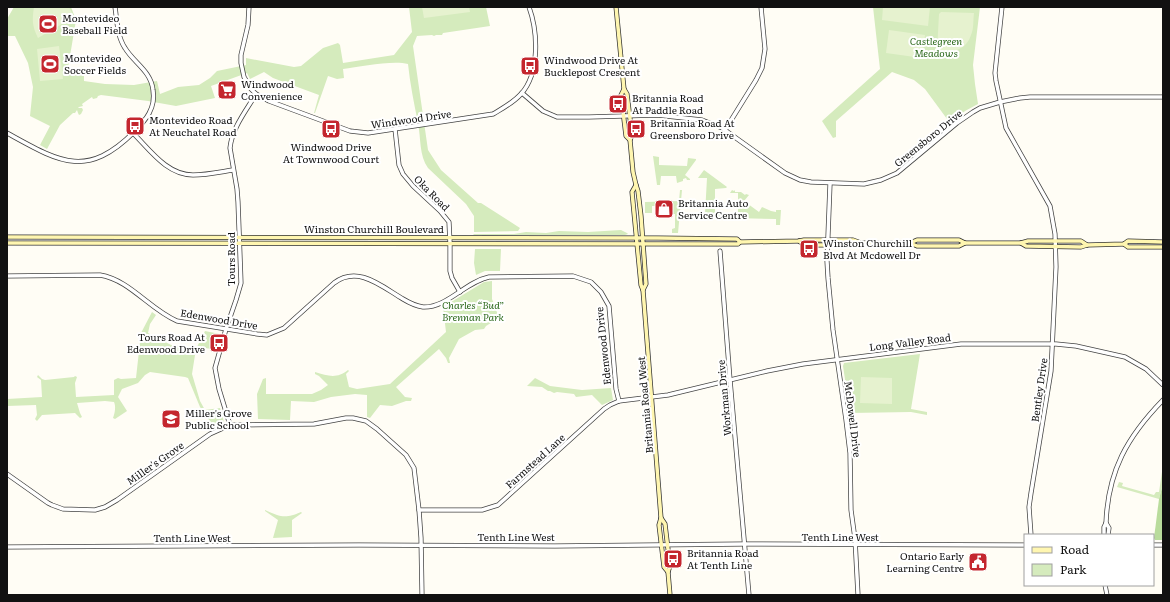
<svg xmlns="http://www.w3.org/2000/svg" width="1170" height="602" viewBox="0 0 1170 602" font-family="Literata,serif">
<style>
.green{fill:#d5ebbd}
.forest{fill:#b9dc9c}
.pitch{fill:#e6f2cf}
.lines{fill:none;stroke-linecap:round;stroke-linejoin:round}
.tertiary-casing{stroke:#444;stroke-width:5}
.secondary-casing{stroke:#333;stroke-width:5}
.tertiary{stroke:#fff;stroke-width:3.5}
.secondary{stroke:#fff6b0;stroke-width:3.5}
.labels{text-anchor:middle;stroke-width:4;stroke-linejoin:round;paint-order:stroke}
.poi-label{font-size:10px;fill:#111;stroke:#fff;text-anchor:start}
.park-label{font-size:10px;font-style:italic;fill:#2f6b1f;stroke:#fff}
.street-label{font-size:10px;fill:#111;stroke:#fff}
</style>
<rect width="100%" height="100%" fill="#fffdf5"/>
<!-- green -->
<g class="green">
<path d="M14,7H71L76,20L68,68L84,71V81L105,84L134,85L157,81L160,94L178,87L199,85L210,78L217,71L246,65V58L294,67L301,66L323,48L338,43L340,45L343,63L394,55L412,32L409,7H486L490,26L443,33L442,35H436L434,36L432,35L417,36L413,46L428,150L441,170L478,203H481L520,228L518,231L474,232V216L466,204L428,168C419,156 421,138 418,123C414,103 410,84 408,64C392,60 360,67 343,69L344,78L337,79L328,76L315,113H314L319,95L273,78L264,72L250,79L247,73L211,86L215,98L176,106L148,101L101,95L98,96L97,98L93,99L92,97L82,104L83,106L79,107L78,108H82L83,110L81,114L79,115L78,113L77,110L75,113H73L60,125L47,149L40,145L50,126L30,116L33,87L28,63L15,36H7V19Z"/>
<polygon points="873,7 980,7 973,65 975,84 978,104 965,111 950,123 925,89 914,80 892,72 836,121 836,137 833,138 822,121 880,69"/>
<polygon points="653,156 659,157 659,165 687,166 688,158 696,159 696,160 685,175 690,179 690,180 687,180 686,178 683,179 683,181 677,183 676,176 661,176 660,185 657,185"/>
<polygon points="704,170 727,187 726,188 715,189 715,214 723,214 722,218 699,218 699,216 696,215 696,214 705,214 707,178 698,178"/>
<polygon points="680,190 682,190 678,233 672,233 672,229 675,228 675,214 671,214 672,205 658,205 656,209 656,206 652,206 652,213 645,213 645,202 679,201"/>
<polygon points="732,190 734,191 735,190 735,192 741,192 745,195 746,194 749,195 744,201 759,212 762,207 771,211 776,212 776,210 781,210 780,225 776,225 776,219 731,218 731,216 728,216 728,214 738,214 738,193 730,193"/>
<polygon points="621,230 627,233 628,234 625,235 474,235 473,234 514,234 526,232 546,233 559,231 588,232"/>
<polygon points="475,249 501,249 500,271 485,271 476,275 474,263"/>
<path d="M492,281V299L499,318L486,326L484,329L475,330L459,339L449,358L450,363H448L446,358L439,349L396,387L405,397L412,398L411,401H406L392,406L380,405L370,418L367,417V395L355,394L331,397L314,402L291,401L290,420L258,419L257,394L263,379L266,378V394H312L321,390L328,385L319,376L315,374V372C328,376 337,379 348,370L349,371L346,374L349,387L357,389L390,384L446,332L443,307L484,282Z"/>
<path d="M152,312L156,315L150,324L148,333L171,345L197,347L205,331L220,334L214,349L203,348L195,355L192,374L200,401L205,410L220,408L224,422L214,427L200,407L188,378L185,377L150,372L145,375L138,383L122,389L118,397L127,411L115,419L113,418C115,413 116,406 114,402L105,401L77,403L80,413L82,417L80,418L75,413L42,415L37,421L35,419L37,415L36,405L7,406V399L42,397L41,380L37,377L38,375L42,379L45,380L74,377L75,376L77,377L75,383L76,397L114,395V380L118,378L121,379L136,378L141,333Z"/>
<polygon points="920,354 911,409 927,412 927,415 911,412 850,413 843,366 844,363"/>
<polygon points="535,378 550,386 582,390 611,388 613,400 602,405 592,395 576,397 574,394 557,392 554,393 550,391 548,391 542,387 527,386"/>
<polygon points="1163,465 1163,484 1159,499 1117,487 1119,482 1123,483 1122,486 1154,495 1156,492 1159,492"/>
<path d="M265,510C281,517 285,519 301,512L302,513L292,520V537L273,538L278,520L265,511Z"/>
</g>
<!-- forest -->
<polygon class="forest" points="1163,484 1163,540 1155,540 1154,538 1159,499"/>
<!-- pitch -->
<g class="pitch">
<path d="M34,7H69L74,17L38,38C32,26 32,20 34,7Z"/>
<polygon points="422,7 469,7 470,12 424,18"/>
<polygon points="883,7 930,7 928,26 882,20"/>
<path d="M941,12L974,13C973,20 974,29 971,35C966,51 951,53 937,51L939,14Z"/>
<polygon points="889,30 925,35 922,58 886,53"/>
<polygon points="59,46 63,79 40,81 37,49"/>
<polygon points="861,377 892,378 892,404 860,403"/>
</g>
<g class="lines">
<defs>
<g id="tertiary">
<path d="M249,7L248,25L241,55V63L244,77L251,89L256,94L269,101L350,131L368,133L493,114C503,108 513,103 521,94C540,73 538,32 529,7"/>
<polyline points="1002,7 995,73 996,81 1006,128 1050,206 1055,234 1056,267 1051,371 1031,493 1029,507 1031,535"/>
<polyline points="522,93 543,111 557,117 589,117 657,115 702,120 722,128 785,173 800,180 811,182 864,184 881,180 897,173 957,123 973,112 980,108 1000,102 1020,98 1030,97 1163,97"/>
<polyline points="395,129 399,165 403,174 413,186 440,211 449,222 450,243 450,271 452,278 460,292"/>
<polyline points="725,130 756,80 762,68 765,49 761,7"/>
<path d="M7,133C58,161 86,180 134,132C146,120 156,108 153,90C151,71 134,63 125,48C117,36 117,20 115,7"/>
<path d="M133,133C150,150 167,175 193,175C206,175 220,172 233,170"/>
<polyline points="830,184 827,261 828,278 833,330 846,420 850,453 851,510 855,539 858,595"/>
<polyline points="720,251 730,380 749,595"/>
<path d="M7,276L100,275C130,280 149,309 177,321L257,334L267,335L284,328L334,283C358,265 381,286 403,299C408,302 416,306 423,307C447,308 465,282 489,277L573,276L591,282L601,292L609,306L616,389L619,401"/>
<path d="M230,425L219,389L215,368L226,329L236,300L241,283L238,202L237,189L230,148C232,128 246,111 256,94"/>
<polyline points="7,474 48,503 52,505 63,509 95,510 105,507 117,500 210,434 230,425 314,424 346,418 353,418 366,421 377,429 406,455 414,468 419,510 421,538 422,595"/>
<polyline points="419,510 482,510 498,505 604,409 610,405 619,401 668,395 767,371 803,364 961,344 1056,344 1076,346 1125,357 1146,369 1163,385"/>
<polyline points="1106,523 1109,528 1108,535"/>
<path d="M1104,535V527L1106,523C1108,471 1127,437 1163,400"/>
<polyline points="1153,545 1163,545"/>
<polyline points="7,547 359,545 555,546 744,544 1025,545"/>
<polyline points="1105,585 1107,595"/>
</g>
<g id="secondary">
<polyline points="616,7 624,89 627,94 632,135 630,140 633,172 636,185 638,191 641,216 646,284 643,290"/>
<polyline points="624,89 621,95 626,136 630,140"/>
<polyline points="636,185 632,192 641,285 643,290 661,518 659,525 664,567 668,572"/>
<polyline points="7,237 658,238 737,239 740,242"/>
<polyline points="799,241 804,245 853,245 861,243 910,243 917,246 959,246 965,243 1021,243 1028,241 1081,241 1087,245"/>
<polyline points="7,243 738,244 740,242 799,241 804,240 853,240 861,243"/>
<polyline points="910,243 917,240 959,240 965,243"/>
<polyline points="1021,243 1026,246 1081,247 1087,245 1124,244 1128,241 1163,242"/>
<polyline points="1124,244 1128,247 1163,247"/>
<polyline points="661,518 665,524 670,566 668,572 670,595"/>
</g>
</defs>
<!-- tertiary casing -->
<use href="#tertiary" class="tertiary-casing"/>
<!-- secondary casing -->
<use href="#secondary" class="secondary-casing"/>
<!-- tertiary -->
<use href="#tertiary" class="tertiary"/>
<!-- secondary -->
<use href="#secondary" class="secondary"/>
</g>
<!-- icons -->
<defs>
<symbol id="stadium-square" viewBox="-11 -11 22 22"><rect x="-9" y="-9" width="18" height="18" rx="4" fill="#c4262e" stroke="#fff"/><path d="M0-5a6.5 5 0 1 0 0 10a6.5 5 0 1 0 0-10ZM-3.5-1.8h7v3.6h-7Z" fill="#fff"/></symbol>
<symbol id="bus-square" viewBox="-11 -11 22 22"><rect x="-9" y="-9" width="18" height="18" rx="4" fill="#c4262e" stroke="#fff"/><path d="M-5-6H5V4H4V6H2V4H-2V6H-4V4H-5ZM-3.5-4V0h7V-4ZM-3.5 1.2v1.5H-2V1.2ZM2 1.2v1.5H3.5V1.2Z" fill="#fff"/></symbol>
<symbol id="supermarket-square" viewBox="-11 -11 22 22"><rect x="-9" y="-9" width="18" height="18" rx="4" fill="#c4262e" stroke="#fff"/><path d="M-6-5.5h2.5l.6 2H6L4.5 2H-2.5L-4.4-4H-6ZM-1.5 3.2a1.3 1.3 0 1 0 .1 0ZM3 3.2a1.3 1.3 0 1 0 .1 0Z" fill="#fff"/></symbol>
<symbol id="shop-square" viewBox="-11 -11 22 22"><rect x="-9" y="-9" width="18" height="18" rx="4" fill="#c4262e" stroke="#fff"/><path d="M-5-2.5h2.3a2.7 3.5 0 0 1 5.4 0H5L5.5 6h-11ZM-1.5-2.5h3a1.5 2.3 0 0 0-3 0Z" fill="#fff"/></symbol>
<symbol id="school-square" viewBox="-11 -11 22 22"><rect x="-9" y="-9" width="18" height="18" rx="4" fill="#c4262e" stroke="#fff"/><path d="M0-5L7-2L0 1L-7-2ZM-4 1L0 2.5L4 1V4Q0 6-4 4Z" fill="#fff"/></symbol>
<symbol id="civic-square" viewBox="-11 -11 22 22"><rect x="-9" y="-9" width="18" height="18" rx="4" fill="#c4262e" stroke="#fff"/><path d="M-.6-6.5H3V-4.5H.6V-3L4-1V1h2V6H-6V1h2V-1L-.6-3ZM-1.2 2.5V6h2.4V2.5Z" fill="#fff"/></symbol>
</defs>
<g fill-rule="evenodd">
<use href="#stadium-square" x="37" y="13" width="22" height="22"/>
<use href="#stadium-square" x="39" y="53" width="22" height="22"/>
<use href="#bus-square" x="519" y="55" width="22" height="22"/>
<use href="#supermarket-square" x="216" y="79" width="22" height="22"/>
<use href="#bus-square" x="607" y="93" width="22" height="22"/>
<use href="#bus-square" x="124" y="115" width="22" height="22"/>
<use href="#bus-square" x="320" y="118" width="22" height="22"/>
<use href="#bus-square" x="625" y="118" width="22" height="22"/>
<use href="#shop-square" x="653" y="198" width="22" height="22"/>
<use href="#bus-square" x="798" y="238" width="22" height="22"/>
<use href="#bus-square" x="208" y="332" width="22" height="22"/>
<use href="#school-square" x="160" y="408" width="22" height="22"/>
<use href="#bus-square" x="662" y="548" width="22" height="22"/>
<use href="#civic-square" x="967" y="551" width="22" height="22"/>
</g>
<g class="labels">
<!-- poi labels -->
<g class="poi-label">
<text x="62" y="22">Montevideo<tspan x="62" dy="12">Baseball Field</tspan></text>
<text x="64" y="62">Montevideo<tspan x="64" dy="12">Soccer Fields</tspan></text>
<text x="544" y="64">Windwood Drive At<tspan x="544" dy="12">Bucklepost Crescent</tspan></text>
<text x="241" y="88">Windwood<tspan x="241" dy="12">Convenience</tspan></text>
<text x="632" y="102">Britannia Road<tspan x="632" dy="12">At Paddle Road</tspan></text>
<text x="149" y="124">Montevideo Road<tspan x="149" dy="12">At Neuchatel Road</tspan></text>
<text x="650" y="127">Britannia Road At<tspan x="650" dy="12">Greensboro Drive</tspan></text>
<text x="331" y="151" text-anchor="middle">Windwood Drive<tspan x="331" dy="12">At Townwood Court</tspan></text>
<text x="678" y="207">Britannia Auto<tspan x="678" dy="12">Service Centre</tspan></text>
<text x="823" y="247">Winston Churchill<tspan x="823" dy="12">Blvd At Mcdowell Dr</tspan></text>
<text x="205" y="341" text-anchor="end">Tours Road At<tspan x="205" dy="12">Edenwood Drive</tspan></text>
<text x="185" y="417">Miller's Grove<tspan x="185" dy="12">Public School</tspan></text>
<text x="687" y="557">Britannia Road<tspan x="687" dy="12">At Tenth Line</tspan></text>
<text x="964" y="560" text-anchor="end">Ontario Early<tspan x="964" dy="12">Learning Centre</tspan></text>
</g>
<!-- park labels -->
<g class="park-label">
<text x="936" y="45">Castlegreen<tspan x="936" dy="12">Meadows</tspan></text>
<text x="473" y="309">Charles “Bud”<tspan x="473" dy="12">Brennan Park</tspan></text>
</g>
<!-- street labels -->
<g class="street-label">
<text transform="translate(411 119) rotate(-8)" y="4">Windwood Drive</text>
<text transform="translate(928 138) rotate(-39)" y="4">Greensboro Drive</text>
<text transform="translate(432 193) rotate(45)" y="4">Oka Road</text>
<text x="374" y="233">Winston Churchill Boulevard</text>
<text transform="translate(231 259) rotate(-90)" y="4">Tours Road</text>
<text transform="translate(219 319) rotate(10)" y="4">Edenwood Drive</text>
<text transform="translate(910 342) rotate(-7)" y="4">Long Valley Road</text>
<text transform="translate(603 346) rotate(-96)" y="4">Edenwood Drive</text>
<text transform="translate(1039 390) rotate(-82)" y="4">Bentley Drive</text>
<text transform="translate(724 398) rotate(-95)" y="4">Workman Drive</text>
<text transform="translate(645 405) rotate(-95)" y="4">Britannia Road West</text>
<text transform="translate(853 419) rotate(83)" y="4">McDowell Drive</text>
<text transform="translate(535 461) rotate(-42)" y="4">Farmstead Lane</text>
<text transform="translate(155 463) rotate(-35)" y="4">Miller's Grove</text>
<text x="516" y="541">Tenth Line West</text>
<text x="840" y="541">Tenth Line West</text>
<text x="192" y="542">Tenth Line West</text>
</g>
</g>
<!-- border -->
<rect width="1170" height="602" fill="none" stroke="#111111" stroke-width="16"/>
<!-- legend -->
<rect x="1024" y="534" width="130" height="52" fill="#ffffff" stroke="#a0a0a0"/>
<rect x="1032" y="547" width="20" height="6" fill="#fff6b0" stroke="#a0a0a0"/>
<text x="1060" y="554" font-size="12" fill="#111111">Road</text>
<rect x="1032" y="564" width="20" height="12" fill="#d5ebbd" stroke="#a0a0a0"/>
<text x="1060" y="574" font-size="12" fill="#111111">Park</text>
</svg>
